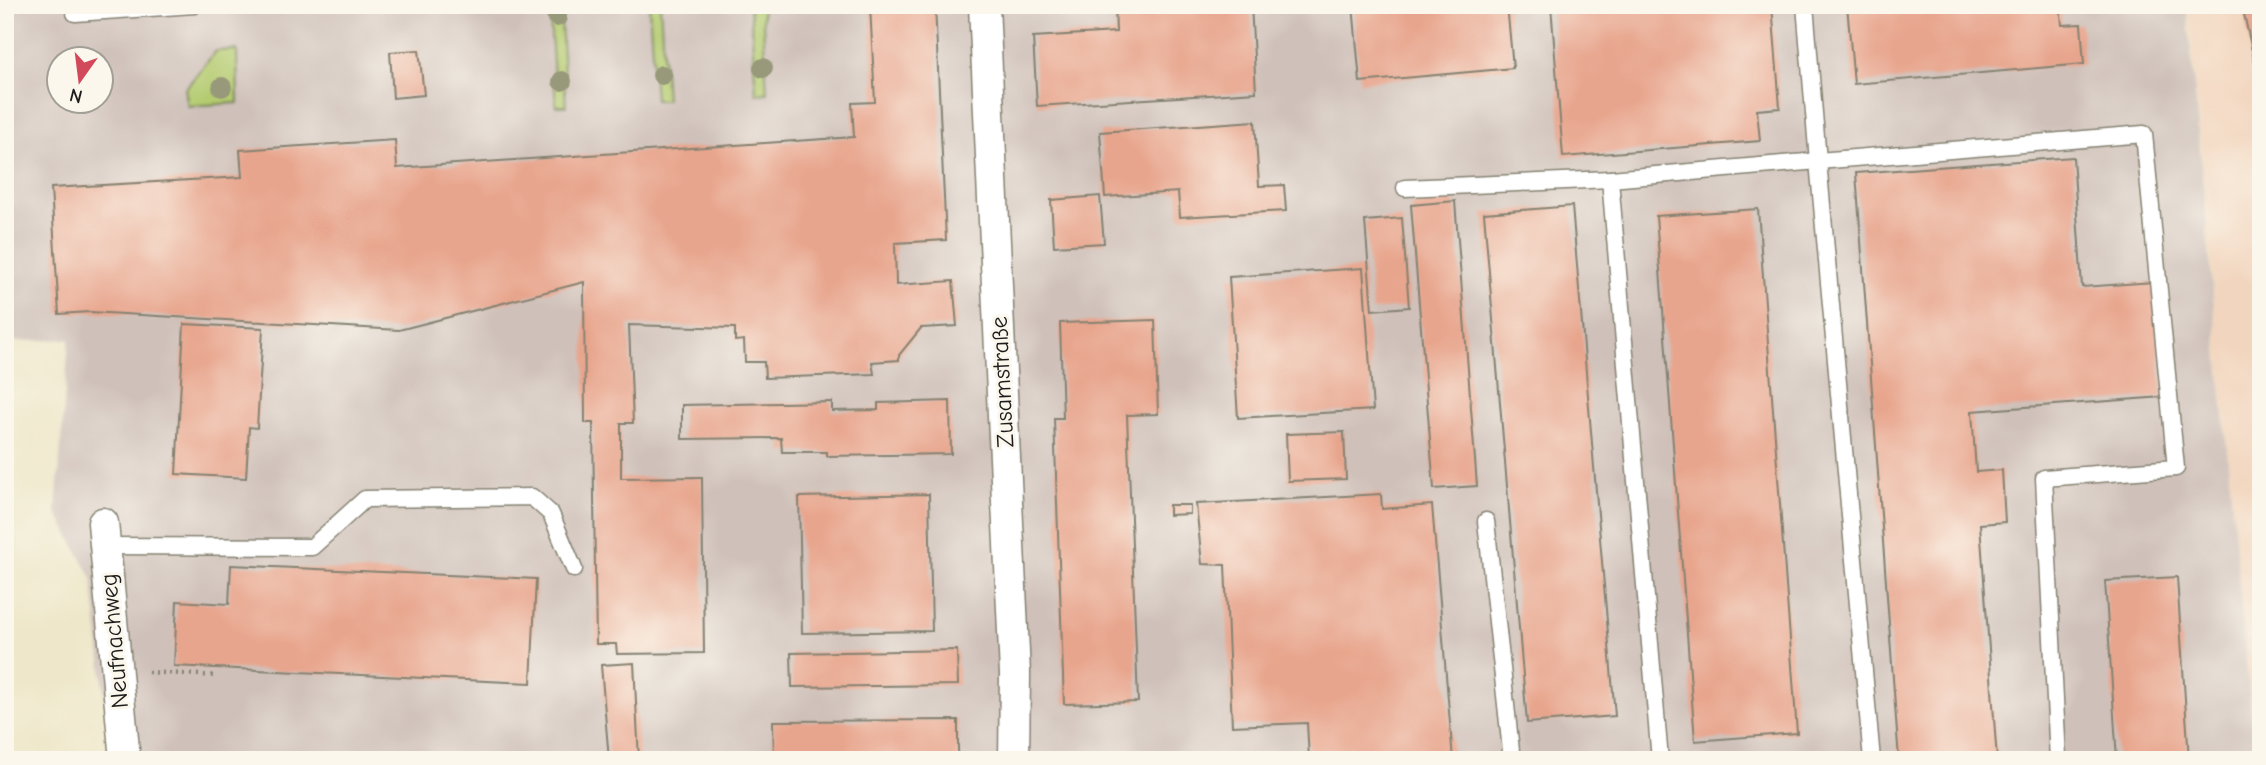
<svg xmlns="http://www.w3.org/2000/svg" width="2266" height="765" viewBox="0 0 2266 765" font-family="'Comic Neue',sans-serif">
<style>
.built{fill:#f2d5be}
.industrial{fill:#cfc1ba;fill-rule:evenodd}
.green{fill:#b4cb70;stroke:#687446;stroke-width:2}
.building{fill:#e8a58d}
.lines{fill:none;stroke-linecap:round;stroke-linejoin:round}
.service-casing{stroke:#858272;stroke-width:19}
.minor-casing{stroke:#858272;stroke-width:33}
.path{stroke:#858272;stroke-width:4.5;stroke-dasharray:2 5;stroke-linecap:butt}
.service{stroke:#fff;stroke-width:16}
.minor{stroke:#fff;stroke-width:30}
.tree{fill:#98997a}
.labels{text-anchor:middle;stroke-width:6;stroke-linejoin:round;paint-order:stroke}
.street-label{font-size:24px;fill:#1c1c1c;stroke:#fbf7ec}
</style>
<rect width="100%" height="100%" fill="#fbf7ec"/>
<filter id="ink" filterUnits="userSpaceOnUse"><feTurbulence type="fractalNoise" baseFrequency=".0143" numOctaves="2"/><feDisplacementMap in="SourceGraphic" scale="14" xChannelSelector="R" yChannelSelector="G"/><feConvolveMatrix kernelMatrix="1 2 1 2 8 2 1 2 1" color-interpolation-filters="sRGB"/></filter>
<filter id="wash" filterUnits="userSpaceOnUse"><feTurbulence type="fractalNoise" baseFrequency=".00686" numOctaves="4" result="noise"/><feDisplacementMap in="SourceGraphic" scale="28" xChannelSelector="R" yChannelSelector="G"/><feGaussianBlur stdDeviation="1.57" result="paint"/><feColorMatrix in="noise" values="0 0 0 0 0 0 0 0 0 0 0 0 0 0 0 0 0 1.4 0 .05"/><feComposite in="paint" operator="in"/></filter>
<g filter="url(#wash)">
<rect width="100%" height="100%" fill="#eee7c9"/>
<!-- built -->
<polygon class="built" points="2188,5 2261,5 2261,760 2255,760"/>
<!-- industrial -->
<path class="industrial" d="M11,5H2187L2255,760H112L92,578L56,511L69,339L6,342ZM60,60H102V102H60Z"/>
<!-- green -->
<g class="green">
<polygon points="649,5 660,5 666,100 655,100"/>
<polygon points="750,5 762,5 767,93 756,94"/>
<polygon points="549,6 560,6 566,106 556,106"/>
<polygon points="237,50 238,103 188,106 185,89 216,51"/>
</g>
<g id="blocks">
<!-- building -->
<g class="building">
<polygon points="870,5 935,5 946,240 895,243 896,285 953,281 957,326 921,328 899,355 899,360 872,362 874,374 765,378 764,362 745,362 744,340 735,341 735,328 629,325 633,423 621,423 621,478 702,477 704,653 617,654 616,644 596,644 593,423 585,423 584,282 399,330 90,312 59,314 51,188 242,177 240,150 395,140 397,168 854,137 852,103 875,102"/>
<polygon points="1115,5 1251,5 1256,92 1037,106 1033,37 1116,32"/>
<polygon points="1353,5 1507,5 1513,68 1360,82"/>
<polygon points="1551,5 1772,5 1780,108 1757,110 1760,141 1563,157"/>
<polygon points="1847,5 2060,5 2062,25 2081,24 2084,64 1854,84"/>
<polygon points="2242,5 2261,5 2261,59 2254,60"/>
<polygon points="419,50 424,95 393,98 390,52"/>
<polygon points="1255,121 1259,186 1284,185 1286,211 1180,217 1178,192 1105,197 1100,132"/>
<polygon points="2073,157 2082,287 2154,282 2163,397 1972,411 1976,472 2002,470 2005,522 1980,524 1997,760 1899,760 1856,173"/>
<polygon points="1100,196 1104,243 1054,246 1051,200"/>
<polygon points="1455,201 1477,486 1434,489 1411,205"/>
<polygon points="1572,206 1615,716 1527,723 1484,213"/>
<polygon points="1758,209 1797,733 1695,741 1656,216"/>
<polygon points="1402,218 1409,307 1372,310 1365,221"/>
<polygon points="1363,268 1373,410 1238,418 1229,277"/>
<polygon points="1155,320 1158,414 1127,415 1138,702 1064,704 1054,418 1063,418 1060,323"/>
<polygon points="184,324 263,328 257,428 249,427 246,478 176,474"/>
<polygon points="950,401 951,454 827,456 827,452 782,452 781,438 682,439 682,405 832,402 832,411 878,410 878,403"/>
<polygon points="1344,432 1346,479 1288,481 1286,434"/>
<polygon points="929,494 932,631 802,633 799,497"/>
<polygon points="1381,494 1382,509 1432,505 1453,760 1402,760 1401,755 1309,759 1307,723 1232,726 1225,565 1202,564 1196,504"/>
<polygon points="1169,505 1190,505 1190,514 1169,515"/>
<polygon points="231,565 536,579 531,683 174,666 177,601 229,604"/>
<polygon points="2177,577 2189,760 2117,760 2105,581"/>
<polygon points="957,650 958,685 792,687 791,653"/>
<polygon points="634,663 639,760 609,760 601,665"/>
<polygon points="958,720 958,760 774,760 773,721"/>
</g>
</g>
</g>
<g filter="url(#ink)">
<use href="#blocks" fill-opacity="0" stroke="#858272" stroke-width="2"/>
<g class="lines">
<defs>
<g id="service">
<polyline points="75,5 75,13 194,5"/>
<polyline points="1805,5 1818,161 2144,134 2176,468 2044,478 2058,760"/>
<polyline points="1405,188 1610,179"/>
<polyline points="1486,521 1512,760"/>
<polyline points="105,546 312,547 365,499 532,497 551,514 574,569"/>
<polyline points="1660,760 1610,179 1818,161 1872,760"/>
</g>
<g id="minor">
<polyline points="984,5 1015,674 1014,760"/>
<polyline points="103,523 125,760"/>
</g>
</defs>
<!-- service casing -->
<use href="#service" class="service-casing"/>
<!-- minor casing -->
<use href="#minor" class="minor-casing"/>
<!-- path -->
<polyline class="path" points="148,672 217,676"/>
<!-- service -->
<use href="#service" class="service"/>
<!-- minor -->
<use href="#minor" class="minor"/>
</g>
<!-- trees -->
<g class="tree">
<circle cx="557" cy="17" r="10"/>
<circle cx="763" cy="68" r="10"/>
<circle cx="662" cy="75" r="10"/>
<circle cx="562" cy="81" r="10"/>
<circle cx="222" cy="87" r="10"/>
</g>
</g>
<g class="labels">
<!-- street labels -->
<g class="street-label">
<text transform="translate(1002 382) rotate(-93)" y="8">Zusamstraße</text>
<text transform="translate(114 641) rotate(-95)" y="8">Neufnachweg</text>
</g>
</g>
<!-- margin -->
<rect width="2266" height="765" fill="none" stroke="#fbf7ec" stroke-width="28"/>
<!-- north arrow -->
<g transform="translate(80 80) rotate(194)"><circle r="33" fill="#fbf7ec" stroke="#a29f99" stroke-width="2"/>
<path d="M0-5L12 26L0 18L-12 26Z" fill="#d1495b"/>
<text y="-10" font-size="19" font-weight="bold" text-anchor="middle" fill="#1c1c1c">N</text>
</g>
</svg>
